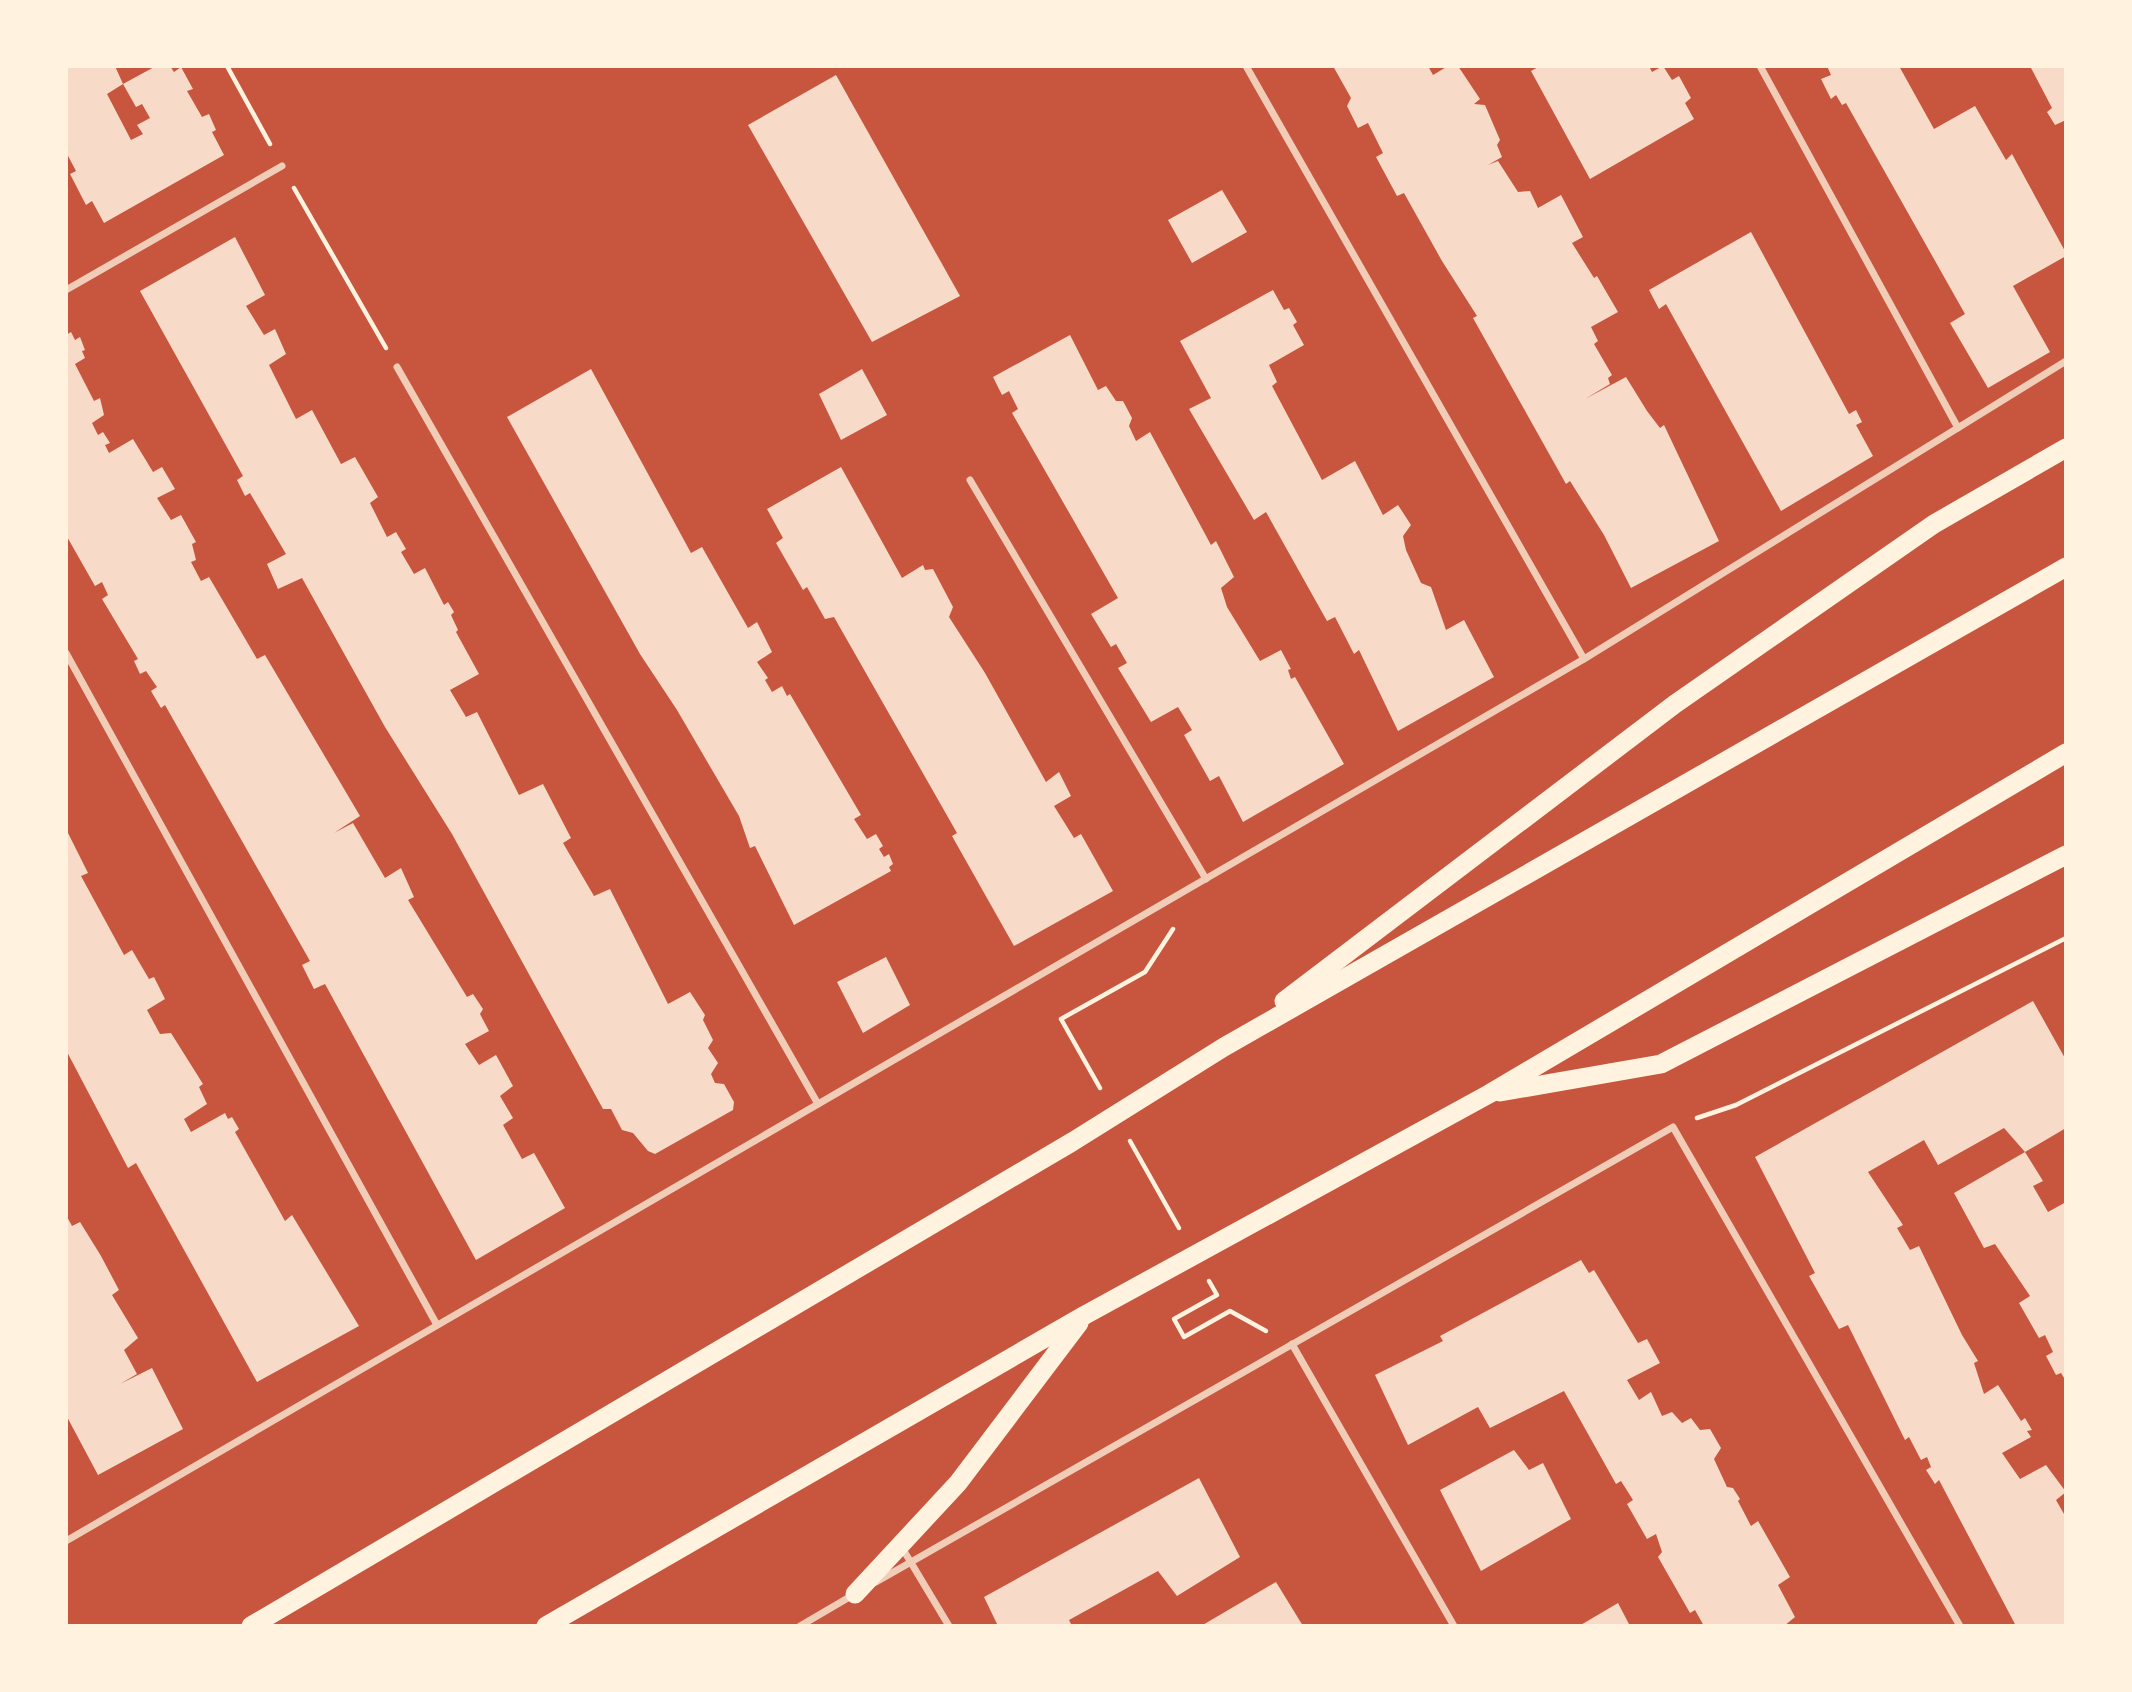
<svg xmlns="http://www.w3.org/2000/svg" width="2132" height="1692" viewBox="0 0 2132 1692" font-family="'Nunito Sans',sans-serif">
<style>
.building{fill:#f7dbc8;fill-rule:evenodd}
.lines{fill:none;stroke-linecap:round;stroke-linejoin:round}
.path{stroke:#fff3e0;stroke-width:4.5}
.minor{stroke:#f1ccb7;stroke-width:7}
.trunk{stroke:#fff3e0;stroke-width:19}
</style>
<rect width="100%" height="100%" fill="#c8553d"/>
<!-- building -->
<g class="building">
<path d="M66,66H115L123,84L156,66H170L174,72L181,67L193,89L187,91L202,117L209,114L216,130L212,132L224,155L104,223L92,201L86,205L70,174L76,171L66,152ZM123,84L136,107L142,104L150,118L137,125L143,134L131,140L107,94Z"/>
<polygon points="1333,66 1428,66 1433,75 1448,66 1458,66 1480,99 1474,104 1485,105 1500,140 1497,145 1502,157 1488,165 1498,161 1518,192 1530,191 1538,208 1561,195 1583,237 1572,243 1594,278 1597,276 1618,312 1591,327 1598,341 1594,344 1612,375 1608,378 1610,384 1585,399 1626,377 1647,411 1660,428 1664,425 1719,541 1631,588 1604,535 1570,481 1566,484 1473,318 1477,316 1442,261 1404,193 1397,196 1376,157 1383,153 1368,123 1358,128 1347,106 1351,98"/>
<polygon points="1540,66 1649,66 1652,72 1663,66 1672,80 1679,76 1691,98 1685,103 1694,119 1590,179 1531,71"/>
<polygon points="1827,66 1899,66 1934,129 1975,106 2006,160 2012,154 2066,253 2066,256 2013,286 2050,352 1988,388 1950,323 1965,314 1846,103 1842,105 1836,95 1831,99 1821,79 1831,75"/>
<polygon points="2030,66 2066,66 2066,120 2055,125 2047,112 2052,108"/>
<polygon points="836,75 960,296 872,342 748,125"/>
<polygon points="1222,190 1247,232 1192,263 1168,220"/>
<polygon points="1751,232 1849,414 1856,410 1862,422 1856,425 1873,456 1781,511 1666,304 1659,309 1649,290"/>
<polygon points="235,237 265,295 246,306 264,335 275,329 286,354 269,365 296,419 312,410 341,464 355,457 378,497 370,503 387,537 396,532 406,549 401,552 414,574 425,568 444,605 448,602 454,612 451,615 458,630 456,632 479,674 450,690 466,717 477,712 519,795 543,784 571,838 563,843 594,896 610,889 668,1004 690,992 705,1015 703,1020 713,1040 708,1048 718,1063 711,1074 715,1083 724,1084 734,1102 733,1110 655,1154 648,1151 633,1133 622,1130 611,1109 603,1109 452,834 385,727 302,578 278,589 267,564 286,554 250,493 245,496 237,480 243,476 140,291"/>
<polygon points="1273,290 1284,310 1289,308 1297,322 1293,325 1304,345 1269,365 1277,382 1272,386 1322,480 1355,461 1383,515 1398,505 1411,525 1403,536 1406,550 1421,583 1431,587 1446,630 1464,620 1494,677 1398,731 1359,650 1354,654 1335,617 1327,621 1266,512 1254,520 1189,409 1211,398 1180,341"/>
<polygon points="71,332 75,340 80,337 85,350 82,351 85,358 75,364 94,401 100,398 104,415 92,423 98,435 103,432 110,443 105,445 109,453 133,439 153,472 162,467 175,489 157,498 171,520 181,515 196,542 192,544 196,560 191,562 201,581 209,577 257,659 265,655 360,816 334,833 353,823 385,878 401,868 414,897 408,900 467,997 473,994 483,1009 480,1014 489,1031 465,1044 479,1065 496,1055 513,1086 500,1096 513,1118 503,1125 522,1159 534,1153 565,1208 476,1260 325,984 314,989 302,965 310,961 165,705 161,708 151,691 157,687 146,671 140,674 134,661 138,659 102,599 108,595 102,582 95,586 66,535 66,335"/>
<polygon points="1070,335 1098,390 1106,386 1116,401 1123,401 1132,418 1129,426 1136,441 1150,432 1211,545 1216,541 1234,577 1221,588 1227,607 1260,661 1281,650 1291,669 1288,670 1291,679 1295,677 1344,764 1243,822 1219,776 1210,781 1184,735 1192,730 1178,707 1151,722 1118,668 1127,663 1116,644 1111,647 1091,614 1118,598 1012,413 1018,409 1009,391 1002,395 993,377"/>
<polygon points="591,369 691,553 702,547 748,628 757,622 772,652 757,662 768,678 765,680 772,692 782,686 787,696 790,694 861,815 854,819 867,839 876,834 883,846 879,849 884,857 889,854 893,864 889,867 891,871 794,925 755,846 750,848 739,816 677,710 640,654 507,417"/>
<polygon points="862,369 887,415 841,440 819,394"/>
<polygon points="841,467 902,578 923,565 925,570 933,569 953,607 949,617 985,673 1046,782 1059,772 1071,796 1054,806 1074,838 1081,834 1113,891 1014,946 952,836 957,833 834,617 825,619 807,587 803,590 776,543 783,538 767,509"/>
<polygon points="66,829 88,873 81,876 124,955 132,950 149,979 154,977 165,999 147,1010 160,1034 171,1033 203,1084 199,1087 207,1104 184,1119 191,1132 225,1113 228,1119 232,1117 239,1129 235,1132 285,1221 292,1215 359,1326 257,1382 136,1163 128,1168 66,1050"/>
<polygon points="886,957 910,1005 863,1033 837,982"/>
<polygon points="2033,1001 2066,1060 2066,1128 2025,1152 2004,1128 1938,1165 1924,1140 1868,1172 1903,1225 1897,1228 1910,1250 1919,1246 1962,1335 1978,1361 1974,1363 1984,1394 1998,1385 2021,1421 2025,1418 2032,1430 2027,1431 2031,1437 2002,1453 2020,1479 2046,1465 2066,1492 2056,1500 2064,1514 2066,1513 2066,1626 2016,1626 1939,1480 1935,1484 1926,1470 1931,1467 1927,1457 1921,1460 1909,1437 1905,1440 1848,1325 1839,1329 1809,1276 1815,1273 1755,1157"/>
<polygon points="2025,1152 2043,1181 2033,1186 2048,1212 2066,1202 2066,1381 2061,1373 2056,1375 2046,1356 2053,1352 2045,1335 2039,1338 2019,1303 2030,1296 1995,1244 1984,1248 1954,1193"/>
<polygon points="66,1215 72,1226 80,1222 101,1256 119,1290 112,1295 138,1338 124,1350 137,1374 120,1384 152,1368 183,1429 98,1475 66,1415"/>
<polygon points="1581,1260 1589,1273 1594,1270 1638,1343 1647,1339 1660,1363 1627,1380 1639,1400 1651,1392 1662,1416 1672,1412 1682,1423 1691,1418 1700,1430 1710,1429 1721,1448 1714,1459 1727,1487 1733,1488 1740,1499 1738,1501 1751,1526 1758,1521 1790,1577 1778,1585 1795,1617 1784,1626 1704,1626 1695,1610 1690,1613 1658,1557 1662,1552 1656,1534 1647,1539 1627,1504 1633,1500 1621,1481 1616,1484 1564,1391 1490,1428 1478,1407 1408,1445 1375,1375 1443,1341 1440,1336"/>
<polygon points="1514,1450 1529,1470 1543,1463 1571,1519 1481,1571 1440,1490"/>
<polygon points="1199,1478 1240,1557 1177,1596 1158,1571 1069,1620 1072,1626 998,1626 984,1597"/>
<polygon points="1276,1582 1303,1626 1201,1626"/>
<polygon points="1618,1603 1630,1626 1579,1626"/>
</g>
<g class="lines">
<!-- path -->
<g class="path">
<polyline points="227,66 270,144"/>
<polyline points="294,188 386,348"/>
<polyline points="1100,1088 1061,1019 1145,972 1173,929"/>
<polyline points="1697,1118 1736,1105 2066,938"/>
<polyline points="1130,1141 1179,1228"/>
<polyline points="1209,1281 1217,1295 1174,1319 1184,1337 1230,1311 1266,1331"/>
</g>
<!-- minor -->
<g class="minor">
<polyline points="1246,66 1584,659"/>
<polyline points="1760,66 1958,428"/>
<polyline points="66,290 282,166"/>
<polyline points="397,367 818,1104"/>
<polyline points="970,480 1206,879"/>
<polyline points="66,653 437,1325"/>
<polyline points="1292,1344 1454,1626"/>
<polyline points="66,1541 1584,659 2066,361"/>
<polyline points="901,1546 949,1626"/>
<polyline points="876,1582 1673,1127 1960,1626"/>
<polyline points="800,1626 853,1595"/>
</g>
<!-- trunk -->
<g class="trunk">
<polyline points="1284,1001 1675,704 1934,524 2066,448"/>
<polyline points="1500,1092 1661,1064 2066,855"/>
<polyline points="855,1594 958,1483 1079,1323"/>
<polyline points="251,1626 1072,1142 1224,1047 2066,567"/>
<polyline points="546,1626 1085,1315 1489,1094 2066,753"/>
</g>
</g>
<!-- border -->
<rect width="2132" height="1692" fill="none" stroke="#fff3e0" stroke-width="136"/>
</svg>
